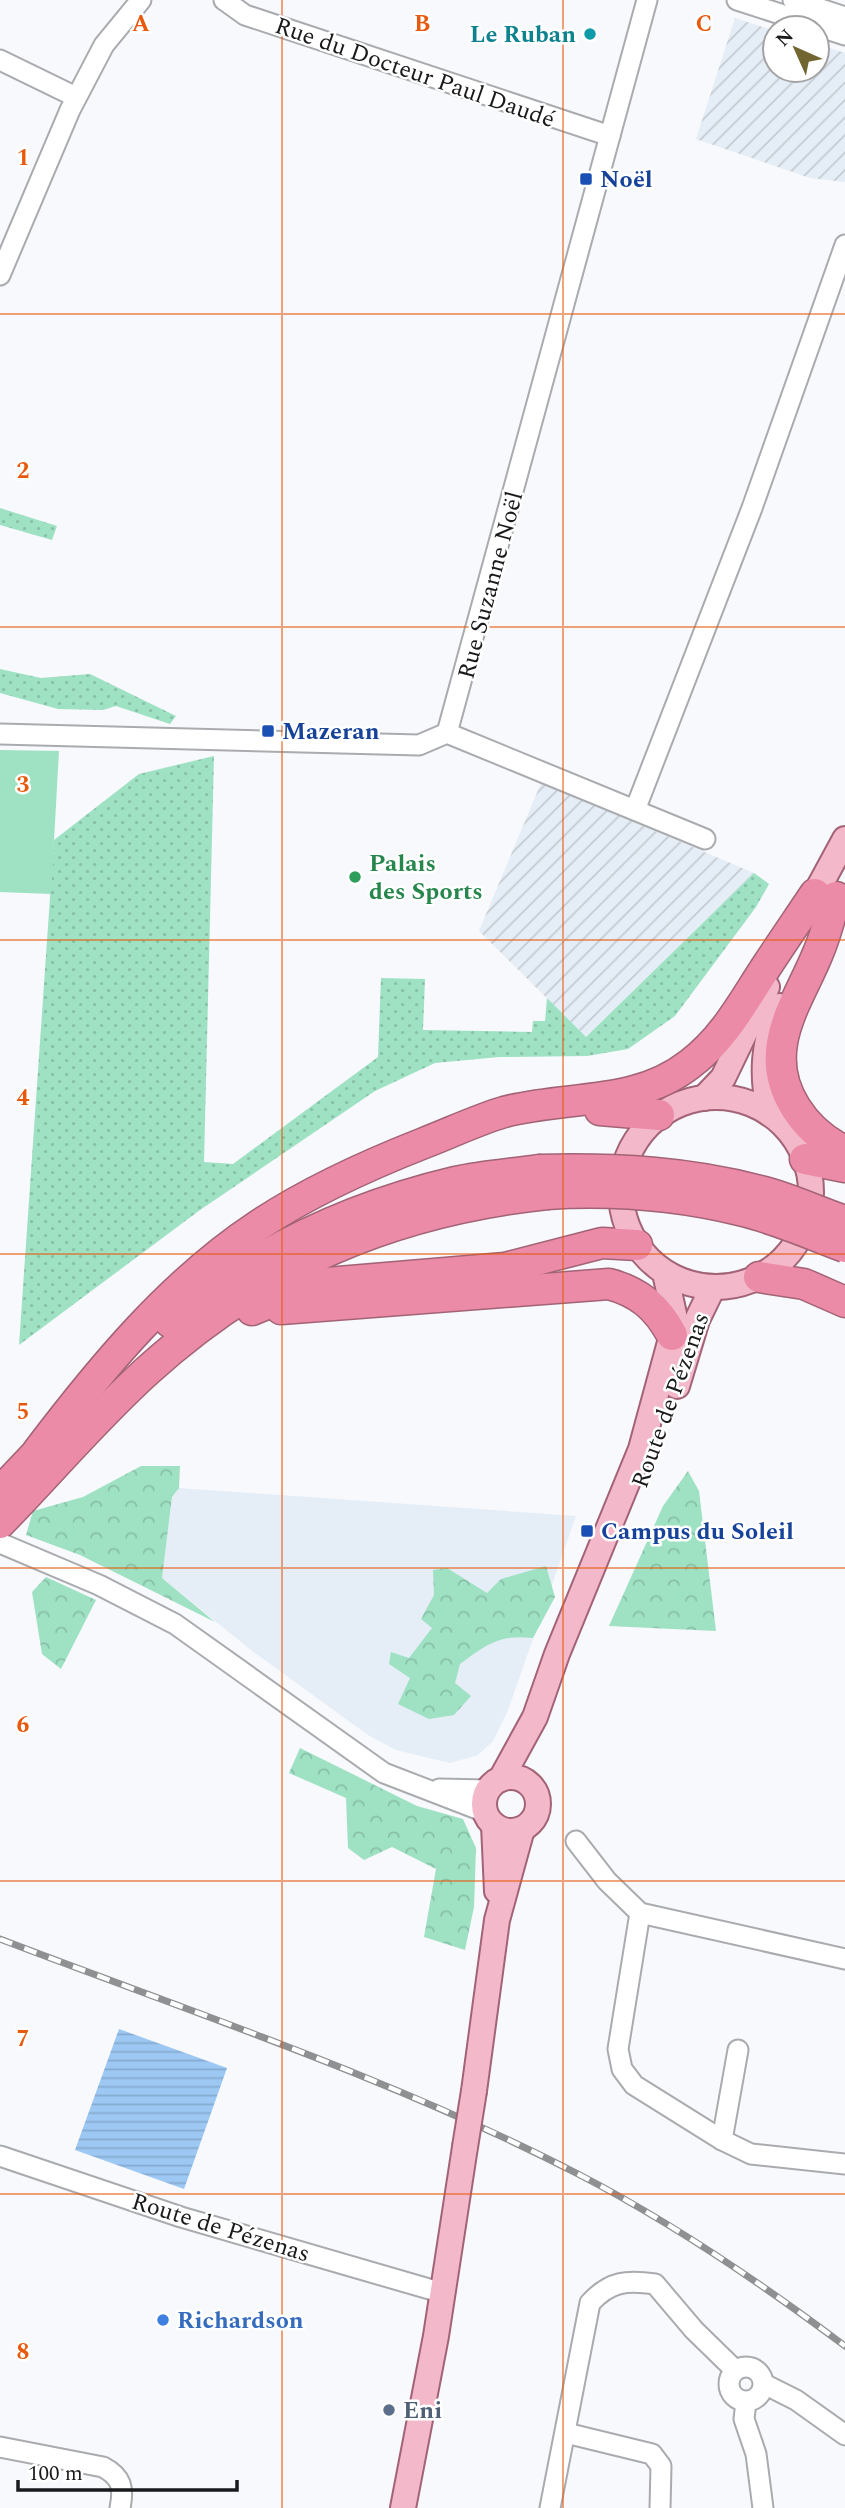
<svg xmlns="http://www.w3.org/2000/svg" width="845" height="2508" viewBox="0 0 845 2508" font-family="Spectral,serif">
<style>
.built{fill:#e5edf6}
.industrial{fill:url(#industrial-furrows)}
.grass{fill:url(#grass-dots)}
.forest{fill:url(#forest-crowns)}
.green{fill:#9ee1c3}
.water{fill:url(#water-rules)}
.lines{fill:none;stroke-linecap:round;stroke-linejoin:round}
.minor-casing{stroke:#a9abae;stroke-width:23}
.major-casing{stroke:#a26376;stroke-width:28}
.highway-casing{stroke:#a26376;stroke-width:33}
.minor{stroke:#fff;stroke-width:19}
.major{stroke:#f3b9ca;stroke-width:24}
.highway{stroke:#eb8ba7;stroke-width:30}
.rail-casing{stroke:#8e9092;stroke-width:7}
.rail{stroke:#fff;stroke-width:4.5;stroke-dasharray:13;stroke-linecap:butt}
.major-bridge-casing{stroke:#a26376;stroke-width:28;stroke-linecap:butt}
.highway-bridge-casing{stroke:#a26376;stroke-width:33;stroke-linecap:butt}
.major-bridge{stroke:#f3b9ca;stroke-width:24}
.highway-bridge{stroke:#eb8ba7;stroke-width:30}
.grid{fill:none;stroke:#e8590c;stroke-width:2;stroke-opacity:0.55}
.culture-dot{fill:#0f9aa8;stroke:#fff;stroke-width:2.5}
.transit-dot{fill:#1a4fb4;stroke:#fff;stroke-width:2.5}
.leisure-dot{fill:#2e9e5b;stroke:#fff;stroke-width:2.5}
.shop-dot{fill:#3f7fe0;stroke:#fff;stroke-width:2.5}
.service-dot{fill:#5c6f8a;stroke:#fff;stroke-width:2.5}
.labels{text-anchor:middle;stroke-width:5;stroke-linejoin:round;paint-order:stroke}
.culture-label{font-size:24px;font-weight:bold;fill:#0d838f;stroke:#fff;text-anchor:end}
.street-label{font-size:24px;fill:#191a1b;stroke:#fff}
.transit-label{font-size:24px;font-weight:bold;fill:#164399;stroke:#fff;text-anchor:start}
.leisure-label{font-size:24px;font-weight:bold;fill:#27864d;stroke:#fff;text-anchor:start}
.shop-label{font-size:24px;font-weight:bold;fill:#366cbe;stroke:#fff;text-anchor:start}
.service-label{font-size:24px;font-weight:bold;fill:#4e5e75;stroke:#fff;text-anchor:start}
.grid-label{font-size:23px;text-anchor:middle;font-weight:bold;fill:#e8590c;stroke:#fff;stroke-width:5;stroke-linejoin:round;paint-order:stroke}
</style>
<defs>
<pattern id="industrial-furrows" width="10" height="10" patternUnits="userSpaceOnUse" patternTransform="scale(1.75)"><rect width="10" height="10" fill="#e5edf6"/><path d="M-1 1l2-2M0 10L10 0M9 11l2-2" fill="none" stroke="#c4cbd2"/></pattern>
<pattern id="grass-dots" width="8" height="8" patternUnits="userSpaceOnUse" patternTransform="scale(1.75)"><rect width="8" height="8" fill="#9ee1c3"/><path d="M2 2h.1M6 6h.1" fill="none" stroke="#88c0a7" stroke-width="1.8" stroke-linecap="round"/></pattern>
<pattern id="forest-crowns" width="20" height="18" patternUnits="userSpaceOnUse" patternTransform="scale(1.75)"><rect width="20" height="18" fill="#9ee1c3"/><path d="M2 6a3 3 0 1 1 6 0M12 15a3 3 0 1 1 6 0" fill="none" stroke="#88c0a7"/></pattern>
<pattern id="water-rules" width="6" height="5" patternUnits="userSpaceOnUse" patternTransform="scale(1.75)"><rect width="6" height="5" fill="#9cc8f3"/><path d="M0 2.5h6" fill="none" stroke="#86abd0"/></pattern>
</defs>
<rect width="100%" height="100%" fill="#f7f9fc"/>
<!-- built -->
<polygon class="built" points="179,1488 576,1516 508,1710 493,1741 478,1755 450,1763 396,1750 368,1735 251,1650 162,1578 172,1497"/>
<!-- industrial -->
<g class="industrial">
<polygon points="735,18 775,31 775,70 817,70 817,44 845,53 845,182 810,178 696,139"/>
<polygon points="541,783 754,873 586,1037 479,931"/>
</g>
<!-- grass -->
<g class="grass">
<polygon points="0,508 57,526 52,540 0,525"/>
<polygon points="0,669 41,678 90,674 176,716 170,724 116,706 103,710 58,709 0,693"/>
<polygon points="214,756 204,1162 233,1164 378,1057 381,978 425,979 423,1030 532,1032 533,1021 545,1021 547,998 586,1037 754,873 769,884 756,907 675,1016 628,1049 587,1056 499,1057 435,1063 375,1091 200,1210 19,1345 54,840 139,774"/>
</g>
<!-- forest -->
<g class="forest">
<polygon points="141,1466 180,1466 179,1488 172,1497 162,1578 215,1622 80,1555 26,1535 33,1511 83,1497"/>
<polygon points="688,1471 699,1491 716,1631 609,1626 663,1506"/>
<path d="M546,1566L555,1597L533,1638C499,1634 486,1645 460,1664L455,1683L471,1696L454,1715L429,1719L398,1704L410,1678L389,1664L391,1652L409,1658L432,1628L421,1619L434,1595L433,1570L447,1568L487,1593L501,1579Z"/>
<polygon points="46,1577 96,1600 61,1669 42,1654 32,1592"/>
<polygon points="300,1748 417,1806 463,1819 476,1848 474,1907 465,1950 424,1937 436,1869 392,1847 364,1860 348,1848 346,1798 289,1773"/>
</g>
<!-- green -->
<polygon class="green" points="0,750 59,751 51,894 0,892"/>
<!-- water -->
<polygon class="water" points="119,2029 227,2068 184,2189 75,2150"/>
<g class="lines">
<defs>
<g id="minor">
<polyline points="224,0 245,15 610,136"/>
<polyline points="737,0 845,35"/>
<polyline points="793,0 845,17"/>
<polyline points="0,60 76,97"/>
<polyline points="0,275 70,110 104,45 141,0"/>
<polyline points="447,733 705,839"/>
<polyline points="0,734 419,745 447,733 647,0"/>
<polyline points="635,810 752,508 845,245"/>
<polyline points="0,1543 99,1585 175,1624 384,1773 485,1812"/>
<polyline points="439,1789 488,1790"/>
<polyline points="576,1841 607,1881 640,1913 845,1959"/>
<polyline points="640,1913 618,2049 622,2069 634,2085 722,2140 751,2154 845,2164"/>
<polyline points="722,2140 738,2050"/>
<polyline points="0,2156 181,2217 443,2293"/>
<circle cx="746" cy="2384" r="17"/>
<polyline points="764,2384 796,2400 845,2435"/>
<polyline points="746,2402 744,2419 756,2454 763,2508"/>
<polyline points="566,2433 652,2454 661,2466 660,2508"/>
<path d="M0,2447L103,2467C122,2477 124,2488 120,2508"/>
<path d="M550,2508L590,2303C610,2281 627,2280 655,2284L694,2330L735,2370"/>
</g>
<g id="major">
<polyline points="806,911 845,839"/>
<circle cx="716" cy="1192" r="95"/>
<polyline points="704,1098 723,1078 767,987"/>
<path d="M770,1114C761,1076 763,1042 779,1006"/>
<polyline points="677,1386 697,1320 713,1287"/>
<circle cx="511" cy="1804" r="27"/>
<polyline points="501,1779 535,1717 557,1654 641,1449 672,1335 674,1314 665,1273"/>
<polyline points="494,1825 497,1891"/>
<polyline points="474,2091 497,1920 522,1829"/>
<polyline points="403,2508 436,2336 465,2147"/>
</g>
<g id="highway">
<path d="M836,897C830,916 826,935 818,953C806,983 787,1012 782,1043C774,1090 805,1132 845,1151"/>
<polyline points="600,1110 659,1115"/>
<polyline points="805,1159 845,1167"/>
<polyline points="759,1277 804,1284 845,1302"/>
<path d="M281,1309L609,1284C639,1292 657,1307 672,1335"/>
<polyline points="252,1310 315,1284 505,1268 602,1243 637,1245"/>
<path d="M170,1322C253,1252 350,1207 455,1182C482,1176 511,1174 539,1170"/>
<path d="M38,1451C101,1368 171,1283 259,1225C310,1191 368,1165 424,1143C450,1133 477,1120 504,1112C568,1095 635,1107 690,1064C725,1038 744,1000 768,964C783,941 799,918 815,894"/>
<polyline points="0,1492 52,1437"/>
<path d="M0,1523C49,1473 95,1418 147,1371C264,1265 391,1211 547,1194"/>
</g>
</defs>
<!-- minor casing -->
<use href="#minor" class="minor-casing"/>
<!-- major casing -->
<use href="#major" class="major-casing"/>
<!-- highway casing -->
<use href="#highway" class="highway-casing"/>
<!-- minor -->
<use href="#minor" class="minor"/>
<!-- major -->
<use href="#major" class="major"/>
<!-- highway -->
<use href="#highway" class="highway"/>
<defs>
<path id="rail" d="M0,1939C194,2013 394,2079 578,2174C671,2222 761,2283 845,2346"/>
</defs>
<!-- rail casing -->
<use href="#rail" class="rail-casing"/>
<!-- rail -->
<use href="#rail" class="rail"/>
<defs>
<polyline id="major-bridge" points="465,2147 474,2091"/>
<g id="highway-bridge">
<path d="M539,1170C617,1168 689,1172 764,1192C791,1199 818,1212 845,1221"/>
<path d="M547,1194C610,1190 677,1195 739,1210C775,1218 810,1234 845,1247"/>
</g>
</defs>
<!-- major-bridge casing -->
<use href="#major-bridge" class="major-bridge-casing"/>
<!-- highway-bridge casing -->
<use href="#highway-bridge" class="highway-bridge-casing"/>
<!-- major-bridge -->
<use href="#major-bridge" class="major-bridge"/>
<!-- highway-bridge -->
<use href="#highway-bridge" class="highway-bridge"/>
</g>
<!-- grid -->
<path class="grid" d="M282,0V2508M563,0V2508M0,314H845M0,627H845M0,940H845M0,1254H845M0,1568H845M0,1881H845M0,2194H845"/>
<!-- markers -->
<circle class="culture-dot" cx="590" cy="34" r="7"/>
<g class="transit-dot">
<rect x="579" y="172" width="14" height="14" rx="3.5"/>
<rect x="261" y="724" width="14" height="14" rx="3.5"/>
<rect x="580" y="1524" width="14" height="14" rx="3.5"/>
</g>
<circle class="leisure-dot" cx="355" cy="877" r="7"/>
<circle class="shop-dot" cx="163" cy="2320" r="7"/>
<circle class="service-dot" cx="389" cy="2410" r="7"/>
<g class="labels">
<!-- culture labels -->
<g class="culture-label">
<text x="576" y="42">Le Ruban</text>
</g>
<!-- street labels -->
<g class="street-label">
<text transform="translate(415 72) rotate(19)" y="8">Rue du Docteur Paul Daudé</text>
<text transform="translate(490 585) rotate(-75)" y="8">Rue Suzanne Noël</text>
<text transform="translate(670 1400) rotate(-70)" y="8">Route de Pézenas</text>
<text transform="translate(221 2227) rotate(17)" y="8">Route de Pézenas</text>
</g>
<!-- transit labels -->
<g class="transit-label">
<text x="600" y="187">Noël</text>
<text x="282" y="739">Mazeran</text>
<text x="601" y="1539">Campus du Soleil</text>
</g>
<!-- leisure labels -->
<g class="leisure-label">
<text x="369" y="871">Palais<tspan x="369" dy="28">des Sports</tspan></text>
</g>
<!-- shop labels -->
<g class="shop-label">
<text x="177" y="2328">Richardson</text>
</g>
<!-- service labels -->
<g class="service-label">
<text x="403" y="2418">Eni</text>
</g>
</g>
<g class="grid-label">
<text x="141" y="31">A</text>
<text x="422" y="31">B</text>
<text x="704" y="31">C</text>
<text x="23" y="165">1</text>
<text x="23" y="478">2</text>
<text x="23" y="792">3</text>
<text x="23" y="1105">4</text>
<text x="23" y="1419">5</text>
<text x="23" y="1732">6</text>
<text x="23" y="2046">7</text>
<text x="23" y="2359">8</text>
</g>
<!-- north arrow -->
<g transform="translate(796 49) rotate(315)"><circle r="33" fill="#ffffff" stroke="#a3a3a4" stroke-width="2"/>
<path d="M0-5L12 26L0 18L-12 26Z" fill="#716532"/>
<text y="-10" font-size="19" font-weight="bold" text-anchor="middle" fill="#191a1b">N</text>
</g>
<!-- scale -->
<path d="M18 2480v10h219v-10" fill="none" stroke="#191a1b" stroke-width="3.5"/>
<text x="28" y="2480" font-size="21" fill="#191a1b" stroke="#ffffff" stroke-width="5" paint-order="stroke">100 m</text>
</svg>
